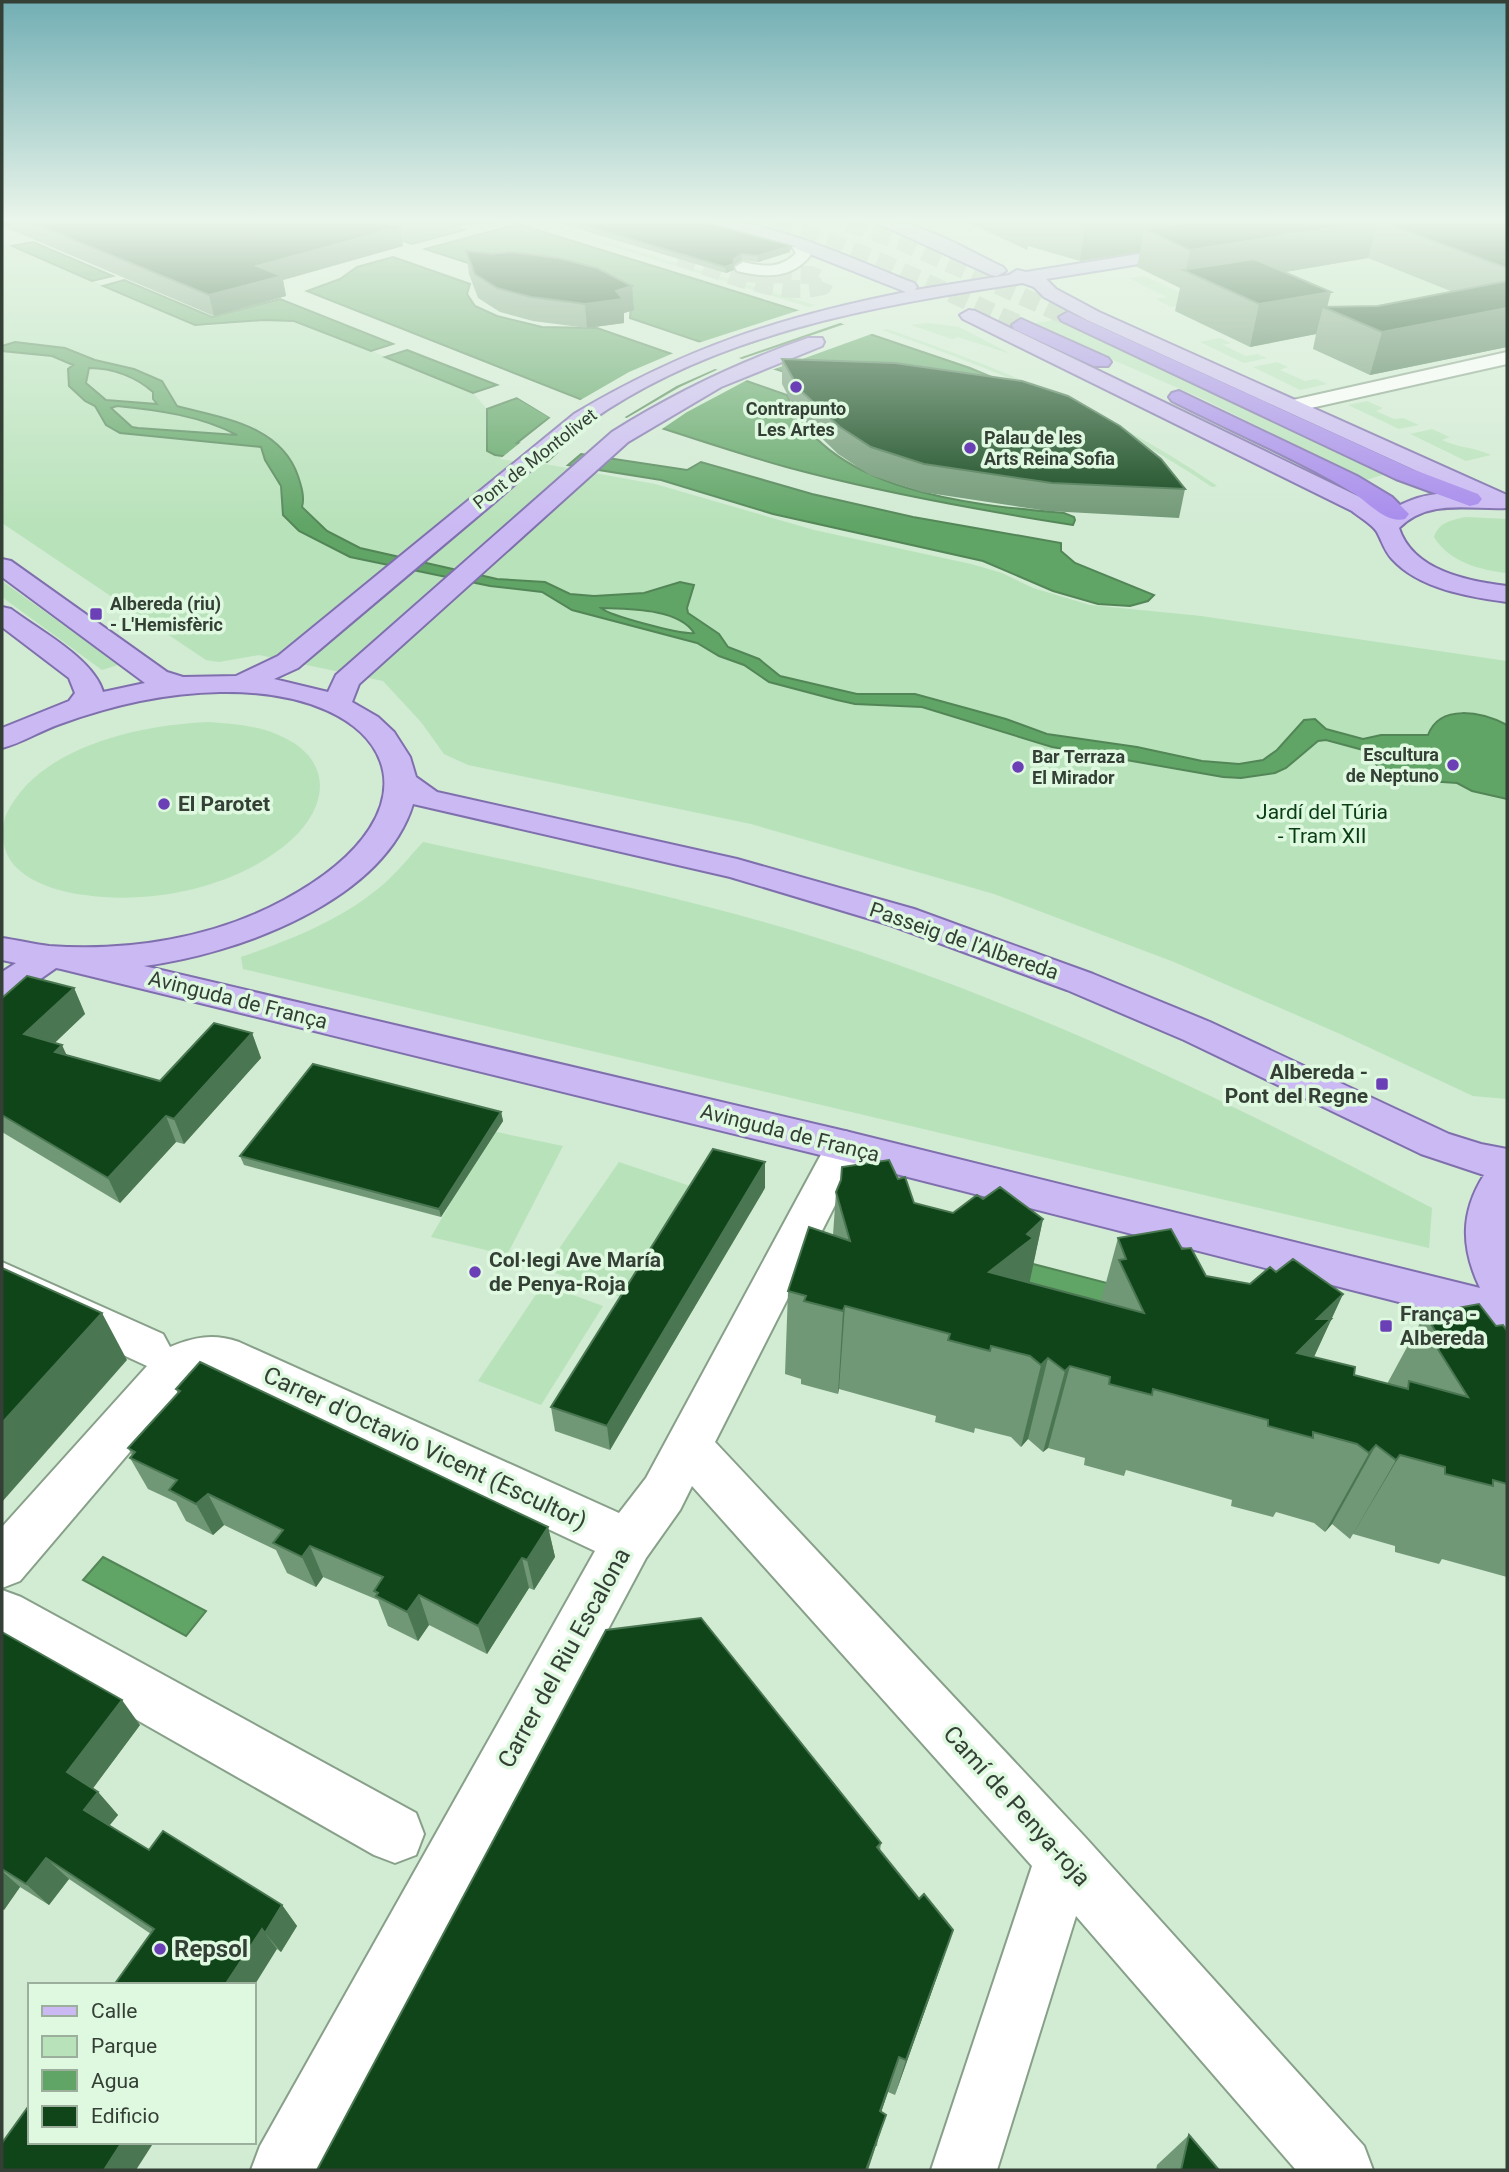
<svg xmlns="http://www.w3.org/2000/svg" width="1509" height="2172" viewBox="0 0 1509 2172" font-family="Roboto,sans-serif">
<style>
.green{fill:#b8e2ba}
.water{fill:#60a466;stroke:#538657;stroke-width:2;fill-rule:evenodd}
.pier{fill:#d2ebd3}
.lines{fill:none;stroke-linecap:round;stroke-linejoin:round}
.minor-tunnel{stroke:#b2c9b3;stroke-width:18;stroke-dasharray:18 9;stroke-linecap:butt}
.highway-tunnel{stroke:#b2c9b3;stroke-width:18;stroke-dasharray:18 9;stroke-linecap:butt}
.minor-casing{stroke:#88a089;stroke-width:4}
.major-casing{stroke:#7f70ad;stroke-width:4}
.highway-casing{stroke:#7f70ad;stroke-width:4}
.minor{fill:#fff;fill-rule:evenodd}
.major{fill:#cbb9f4;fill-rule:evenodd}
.highway{fill:#a88bed;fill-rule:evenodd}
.wall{fill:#719876;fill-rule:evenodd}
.shaded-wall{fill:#4a7752}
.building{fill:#10451a;stroke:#4a7752;stroke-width:2}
.poi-dot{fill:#6b3fb6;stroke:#dff9e0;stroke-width:2.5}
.labels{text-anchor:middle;stroke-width:7;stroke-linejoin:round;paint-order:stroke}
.far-poi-label{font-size:18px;font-weight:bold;fill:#343f35;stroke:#dff9e0;text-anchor:start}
.far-street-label{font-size:18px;fill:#343f35;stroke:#dff9e0}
.poi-label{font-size:21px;font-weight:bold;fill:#343f35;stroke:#dff9e0;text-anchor:start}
.park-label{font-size:21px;fill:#093d14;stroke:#dff9e0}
.street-label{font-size:21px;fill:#343f35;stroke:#dff9e0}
.near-street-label{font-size:24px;fill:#343f35;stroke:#dff9e0}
.near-poi-label{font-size:24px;font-weight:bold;fill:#343f35;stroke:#dff9e0;text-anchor:start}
</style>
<rect width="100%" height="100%" fill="#d2ebd3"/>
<!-- green -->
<g class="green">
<polygon points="531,222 542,222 815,305 809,307"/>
<polygon points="2,242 192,324 207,326 271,320 304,323 473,393 487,409 487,447 495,455 655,484 814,530 971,564 1002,573 1033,588 1090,605 1201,616 1507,661 1507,1099 1473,1096 1338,1033 1174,962 994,894 751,824 468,765 444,754 421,722 383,681 259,655 219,662 206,660 2,523"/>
<polygon points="1310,246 1507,285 1226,335 1197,322 1305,259 1323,266 1347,262"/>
<polygon points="1144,276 1192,298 1194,303 1171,307 1156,299 1167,297 1128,278"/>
<polygon points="1060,319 1389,473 1366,480 1201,398 1030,324"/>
<polygon points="928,323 959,327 1011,354 958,337 952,339 911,325"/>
<path d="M887,329C1003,369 1115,415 1217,486L1212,487C1107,417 1001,371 882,330Z"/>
<polygon points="1220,338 1231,343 1223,345 1246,356 1257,354 1267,358 1244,363 1200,342"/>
<polygon points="1277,362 1288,367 1280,370 1305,381 1316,379 1327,384 1300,390 1253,367"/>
<polygon points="1367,401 1383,408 1376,411 1394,419 1403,418 1419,425 1399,429 1348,405"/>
<path d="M1432,429L1450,437L1442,440C1459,448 1474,447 1491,455L1466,461L1410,434Z"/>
<path d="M1466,517L1507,519V573C1480,570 1449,562 1434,537C1439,522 1452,520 1466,517Z"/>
<polygon points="2,581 118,664 118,665 102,670 2,597"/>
<path d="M208,722C231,724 255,725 276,734C332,756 332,804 290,841C238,887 153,905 85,895C61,892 31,884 14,865C2,851 0,831 6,815C38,746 140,725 208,722Z"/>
<path d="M423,842C580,876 738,908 890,962C1077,1027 1257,1116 1432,1208L1429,1248L243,969L241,957C293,939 344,919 386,882C399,870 411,855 423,842Z"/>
<polygon points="492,1131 563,1146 507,1255 431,1237"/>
<polygon points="619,1162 690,1186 620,1297 545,1269"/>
<polygon points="543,1284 603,1306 541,1405 478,1381"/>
</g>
<!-- water -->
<g class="water">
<path d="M344,222H493C479,225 466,222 452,226L464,230L412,244Z"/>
<polygon points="518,224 824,319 727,351 630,318 631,307 502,274 425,249"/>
<polygon points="33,242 113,276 92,281 12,246"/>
<polygon points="393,257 470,284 467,294 475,306 497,316 542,327 597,328 695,362 605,409 307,291 340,279 357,267"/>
<polygon points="124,280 212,317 280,299 393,344 371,351 294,321 263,320 195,325 103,286"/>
<polygon points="840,324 970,368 1013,386 824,385 742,358"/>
<path d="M15,342L65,348L95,360L134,369L162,381L177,406C222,418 281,425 298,476C301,485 305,497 302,507L327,531L360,548L497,579L545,582L570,594L594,596L644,593L680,582L694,585L687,608L688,613L719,634L728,647L759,659L780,676L857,694H915L1006,719L1047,734L1137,747L1202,761L1239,764L1263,760L1277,750L1304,720L1315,719L1326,729L1363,739L1381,735H1428C1440,703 1482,712 1507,725V799L1472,791L1457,783L1412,780L1378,766L1363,750L1326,740L1318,741L1286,768L1275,773L1241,778L1223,777L1052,747L922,707L855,704L837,700L769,682L744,665L719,656L697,643L572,610L542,592L490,586L350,557L299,531L283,515L281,486L265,460L261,447L120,433L106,425L95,406L85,401L69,386L68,369L73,365L52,356L2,351V346ZM89,368C113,368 136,377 153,392V399L157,404L106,400L86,383ZM117,406C158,410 201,416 237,435L138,428L132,427L111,408ZM601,608C627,609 679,608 694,633C683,635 610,616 601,608Z"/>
<polygon points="407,350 497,385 473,393 385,357"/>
<path d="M715,370L787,395C827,493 973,505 1064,513L1074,517L1075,520L1073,525C978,510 883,493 790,468C735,453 681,434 627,417L677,387Z"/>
<polygon points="517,398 550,417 517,443 560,450 547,462 495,455 487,451 487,409"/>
<polygon points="581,454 687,470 701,462 812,494 913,517 1061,543 1061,551 1075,563 1154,595 1148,601 1130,606 1098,604 1053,591 983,561 773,514 661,480 568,465"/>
<polygon points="998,1255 1111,1284 1124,1312 1058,1314"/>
<polygon points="103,1557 206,1611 186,1636 83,1580"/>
</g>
<!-- pier -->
<g class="pier">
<polygon points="803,309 826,316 723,354 695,344"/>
<polygon points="848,323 877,332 769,371 739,360"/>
<polygon points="676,352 697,359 698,364 662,381 606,413 577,402 629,372"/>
<polygon points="721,368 751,378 687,412 659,431 625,419 680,387"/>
<polygon points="519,395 554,416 524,441 562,448 542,465 500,459 551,418 515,396"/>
</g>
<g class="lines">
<!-- minor-tunnel -->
<path class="minor-tunnel" d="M679,257C723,271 776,298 823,286L825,281L811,275L732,273"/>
<!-- highway-tunnel -->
<g class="highway-tunnel">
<polyline points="776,222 872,258 1021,325"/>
<polyline points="848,223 900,241 1068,317"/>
</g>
<defs>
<g id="minor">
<path d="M798,239L804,241L812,253C794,279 766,278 737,271L735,267L743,262C763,267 781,269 796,253L790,244Z"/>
<polygon points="1507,352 1507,364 1293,412 1286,410 1283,406 1286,402 1293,400"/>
<path d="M845,1131L859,1136L865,1146L715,1442L1085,1837L1364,2146L1373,2170H1296L1076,1916L997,2170H931L1032,1866L692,1486L680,1510L646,1558L320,2170H251L260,2146L595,1551L218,1374L200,1375L191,1380L20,1581L2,1588V1527L147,1366L2,1299V1262L163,1334L170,1347C194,1337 213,1333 239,1342L619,1513L646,1478L831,1136Z"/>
<polygon points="2,1590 21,1597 416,1813 424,1834 416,1855 395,1863 374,1855 2,1643"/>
</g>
<g id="major">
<path d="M714,222C766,217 863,264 914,283L917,287L915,290L1009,275L1017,270L1026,272L1189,246L1195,247L1197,251L1189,256L1046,279L1056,289L1099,312L1507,495V508C1470,510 1429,498 1399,528C1413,571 1468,581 1507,586V602C1470,597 1419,589 1392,559C1384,550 1382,541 1377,532C1372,524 1359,517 1352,511L963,319L960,315L969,310L975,311L1368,501L1386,515C1408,496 1437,492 1465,493L1087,320L1044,297L1034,287L1023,283C874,306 715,333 589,422C556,445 526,475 496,501C430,556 364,612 298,668L274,679L328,692L336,675L612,432C674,393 739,362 808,338H822L824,342L822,346L721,387L628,442L359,684L352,702L378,717L394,732L410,757L416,777L437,792L737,859L914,909L1093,974L1210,1022L1449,1134L1481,1144L1507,1149V1336L1446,1314L845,1161L61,969L56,968L15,997L2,1001V972L16,963L2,960V938C17,940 33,944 49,946C128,952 214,938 284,900C453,809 393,689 220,692C165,693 112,705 60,724C40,731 22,743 2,748V728L69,701L75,693L69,678L2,627V607L11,609C39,630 94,659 103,692L145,683L2,577V559L11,561L167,672L183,677L236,676L278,656L574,414C685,348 780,317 906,292L792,247L716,225ZM413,804L730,877L890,925L1067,990L1184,1040L1421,1154L1484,1175C1460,1213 1461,1248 1480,1288L845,1131L144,966C236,954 383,902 413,804Z"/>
<path d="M875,222C919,218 964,249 1003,267L1006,271L997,276L991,275Z"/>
</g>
<g id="highway">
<polygon points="1068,312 1412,469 1478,494 1482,499 1478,504 1470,506 1396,479 1062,321 1059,317"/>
<polygon points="1021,319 1108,358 1111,362 1108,366 1094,366 1014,329 1012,325"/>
<path d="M1179,391L1357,476L1392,497L1409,514L1405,519C1387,524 1370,504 1355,494C1297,459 1233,432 1172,401L1169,397L1172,393Z"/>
</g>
</defs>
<!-- minor casing -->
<use href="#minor" class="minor-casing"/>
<!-- major casing -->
<use href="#major" class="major-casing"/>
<!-- highway casing -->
<use href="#highway" class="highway-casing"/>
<!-- minor -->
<use href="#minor" class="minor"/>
<!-- major -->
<use href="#major" class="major"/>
<!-- highway -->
<use href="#highway" class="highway"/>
</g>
<!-- wall -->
<g class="wall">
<polygon points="2,222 382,222 400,227 403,246 283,280 286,296 214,316 2,226"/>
<polygon points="555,222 704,222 790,252 758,262 742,260 734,265 734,270 726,273"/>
<path d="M967,222H1507V347L1370,375L1313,349L1316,334L1250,347L1175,311L1180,288L1137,267L1140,252L1080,261L1028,246L1027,250ZM1368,258L1453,292L1378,306L1328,307L1285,272Z"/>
<polygon points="466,251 634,310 624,313 624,323 587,328 533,321 500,312 478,298 469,274"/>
<polygon points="782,359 1185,489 1179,518 1048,511 922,492 870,475 838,454 798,415 782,384"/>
<polygon points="74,988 85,1014 54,1043 67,1055 160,1081 252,1033 261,1058 184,1144 176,1142 120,1203 2,1132 2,998"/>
<polygon points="501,1112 503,1121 441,1217 244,1165 240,1156"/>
<polygon points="842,1167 898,1179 914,1203 953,1213 983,1199 1043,1219 1029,1283 1101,1301 1118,1238 1182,1249 1206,1276 1250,1284 1276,1272 1343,1294 1314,1357 1354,1375 1387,1384 1425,1314 1496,1326 1507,1331 1507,1577 1442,1559 1439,1564 1395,1552 1395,1546 1353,1534 1350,1539 1332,1524 1325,1532 1314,1523 1276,1512 1273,1517 1231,1506 1232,1500 1126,1470 1124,1476 1084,1465 1085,1458 1048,1448 1043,1452 1028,1439 1021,1447 1011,1437 975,1428 974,1433 935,1422 936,1416 839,1389 838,1394 801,1384 801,1379 785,1374 788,1291 833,1235 836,1192 841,1182"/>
<polygon points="765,1188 610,1450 555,1431 551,1407"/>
<polygon points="176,1389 548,1527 555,1557 534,1590 529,1588 487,1654 429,1625 418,1641 388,1626 378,1600 323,1577 316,1587 287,1573 276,1550 224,1525 213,1535 186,1521 176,1502 148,1489 130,1458 132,1455 128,1448 178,1394"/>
<polygon points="2,1632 140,1725 93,1788 98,1792 118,1815 109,1826 149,1850 282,1905 297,1926 281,1952 277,1949 151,1934 69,1879 49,1905 20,1887 4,1910 2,1908"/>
<polygon points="881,1843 880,1851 919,1899 953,1930 939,1971 895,2095 888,2092 881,2112 877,2146 317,2170"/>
<polygon points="1189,2135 1219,2170 1156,2170 1157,2165"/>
</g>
<!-- shaded-wall -->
<g class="shaded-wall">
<polygon points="1094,222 1332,222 1144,229 1140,252 1080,261 1085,223"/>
<polygon points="1370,222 1378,222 1368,258 1213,284 1186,271 1190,250"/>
<polygon points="400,227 403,246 283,280 286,296 214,316 209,295 257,266"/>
<polygon points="791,246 790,252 758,262 758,256"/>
<polygon points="742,254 742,260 734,265 734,270 726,273 725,267 734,259"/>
<polygon points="632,286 634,310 624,313 624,323 587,328 585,304"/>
<polygon points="1331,292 1327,308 1323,307 1316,334 1250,347 1259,304"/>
<polygon points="1507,308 1507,347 1370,375 1382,332"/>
<polygon points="74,988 85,1014 37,1060 24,1034"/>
<polygon points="252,1033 261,1058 184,1144 174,1119"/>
<polygon points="62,1045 74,1071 55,1052"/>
<polygon points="501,1112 503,1121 441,1217 439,1209"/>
<polygon points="166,1116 176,1142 120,1203 108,1178"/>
<polygon points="765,1162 765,1188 610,1450 607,1426"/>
<polygon points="1043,1219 1025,1304 989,1272"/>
<polygon points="1343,1294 1293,1402 1268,1426 1268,1420 1297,1353 1317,1319"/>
<polygon points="845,1306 839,1389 838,1394 843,1311"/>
<polygon points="102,1313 127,1360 2,1502 2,1423"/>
<polygon points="1048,1358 1028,1439 1021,1447 1041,1365"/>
<polygon points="1070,1366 1048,1448 1043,1452 1065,1371"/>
<polygon points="1376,1445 1332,1524 1325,1532 1369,1453"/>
<polygon points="1400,1455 1353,1534 1350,1539 1396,1460"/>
<polygon points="208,1494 224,1525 213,1535 196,1504"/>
<polygon points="548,1527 555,1557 534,1590 527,1560"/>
<polygon points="310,1546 323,1577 316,1587 302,1557"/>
<polygon points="522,1558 529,1588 487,1654 478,1626"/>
<polygon points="419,1595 429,1625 418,1641 407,1612"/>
<polygon points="122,1700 140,1725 88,1795 67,1772"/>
<polygon points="98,1792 118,1815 104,1832 84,1810"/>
<polygon points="46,1858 69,1879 49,1905 26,1884"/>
<polygon points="2,1871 20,1887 4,1910 2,1908"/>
<polygon points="282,1905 297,1926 281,1952 265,1933"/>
<polygon points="262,1929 277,1949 254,1986 254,1985 225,1985"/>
<polygon points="953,1930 939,1971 895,2095 906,2060"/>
<polygon points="899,2057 888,2092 871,2142 880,2111"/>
<polygon points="886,2115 868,2170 866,2170"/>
<polygon points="122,2142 154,2142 136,2170 104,2170"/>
</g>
<!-- building -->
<g class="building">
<polygon points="30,222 382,222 400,227 257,266 282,276 209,295"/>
<polygon points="573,222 704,222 791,246 758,256 742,254 734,259 734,264 725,267"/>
<polygon points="1190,222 1370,222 1190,250 1144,229"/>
<polygon points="1382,222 1507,222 1507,268"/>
<polygon points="466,251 492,254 510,252 559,258 597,268 632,286 616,291 623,299 585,304 531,297 497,288 475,274"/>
<polygon points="1254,259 1331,292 1259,304 1183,270"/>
<polygon points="1507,281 1507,308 1382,332 1323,307 1378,306"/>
<polygon points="782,359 895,363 1022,381 1068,396 1120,426 1161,459 1185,489 1052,483 924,464 871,447 840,427 799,389"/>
<polygon points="27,976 74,988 24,1034 62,1045 55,1052 160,1081 214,1023 252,1033 174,1119 166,1116 108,1178 2,1115 2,998"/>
<polygon points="313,1064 501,1112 439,1209 240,1156"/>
<polygon points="713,1149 765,1162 607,1426 551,1407"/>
<polygon points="889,1160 898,1179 905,1177 914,1203 953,1213 977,1195 983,1199 1000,1187 1043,1219 1027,1234 1033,1238 989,1272 1144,1313 1119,1260 1126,1259 1118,1238 1171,1229 1182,1249 1191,1248 1206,1276 1250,1284 1270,1267 1276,1272 1293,1259 1343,1294 1317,1319 1331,1319 1297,1353 1355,1367 1354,1375 1408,1389 1409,1381 1468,1397 1431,1338 1439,1337 1425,1314 1479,1304 1496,1326 1503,1325 1507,1331 1507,1484 1493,1480 1493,1486 1445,1474 1445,1467 1400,1455 1396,1460 1376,1445 1369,1453 1357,1444 1313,1432 1313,1438 1268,1426 1268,1420 1153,1389 1152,1395 1109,1384 1110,1377 1070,1366 1065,1371 1048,1358 1041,1365 1030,1356 991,1346 990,1351 948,1340 950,1334 845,1306 843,1311 804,1301 806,1296 788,1291 809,1227 850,1241 836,1192 841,1180 842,1167"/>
<polygon points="2,1268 102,1313 2,1423"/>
<polygon points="200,1362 548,1527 527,1560 522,1558 478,1626 419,1595 407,1612 376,1596 378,1593 374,1591 383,1577 310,1546 302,1557 273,1543 283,1530 208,1494 196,1504 169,1490 177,1480 130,1458 135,1452 128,1448 180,1391 176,1389"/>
<polygon points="701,1618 881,1843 877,1847 919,1899 924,1894 953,1930 906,2060 899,2057 880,2111 886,2115 866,2170 317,2170 606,1630"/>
<polygon points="2,1632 122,1700 67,1772 98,1792 84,1810 149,1850 163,1831 282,1905 265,1933 262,1929 225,1985 114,1985 154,1929 46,1858 26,1884 2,1869"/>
<polygon points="30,2104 30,2142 122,2142 104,2170 3,2170 2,2169 2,2143"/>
<polygon points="1189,2135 1219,2170 1181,2170"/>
</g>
<!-- sky -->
<linearGradient id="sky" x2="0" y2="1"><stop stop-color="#71aeb4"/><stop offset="0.42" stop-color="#ebf6eb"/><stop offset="1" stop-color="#ebf6eb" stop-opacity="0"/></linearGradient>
<rect width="1509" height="526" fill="url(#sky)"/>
<!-- markers -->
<g class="poi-dot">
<circle cx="796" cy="387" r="7"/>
<circle cx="970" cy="448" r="7"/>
<rect x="89" y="607" width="14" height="14" rx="3.5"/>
<circle cx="1453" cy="765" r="7"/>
<circle cx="1018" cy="767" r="7"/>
<circle cx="164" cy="804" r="7"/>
<rect x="1375" y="1077" width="14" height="14" rx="3.5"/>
<circle cx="475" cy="1272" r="7"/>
<rect x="1379" y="1319" width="14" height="14" rx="3.5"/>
<circle cx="160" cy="1949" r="7"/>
</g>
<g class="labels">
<!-- far-poi labels -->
<g class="far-poi-label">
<text x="796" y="415" text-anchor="middle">Contrapunto<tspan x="796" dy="21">Les Artes</tspan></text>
<text x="984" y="444">Palau de les<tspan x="984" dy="21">Arts Reina Sofia</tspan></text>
<text x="110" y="610">Albereda (riu)<tspan x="110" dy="21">- L'Hemisfèric</tspan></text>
<text x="1439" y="761" text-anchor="end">Escultura<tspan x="1439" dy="21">de Neptuno</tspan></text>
<text x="1032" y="763">Bar Terraza<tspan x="1032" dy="21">El Mirador</tspan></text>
</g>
<!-- far-street labels -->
<g class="far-street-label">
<text transform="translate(535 459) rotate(-38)" y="6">Pont de Montolivet</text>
</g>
<!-- poi labels -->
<g class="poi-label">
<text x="178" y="811">El Parotet</text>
<text x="1368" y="1079" text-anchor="end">Albereda -<tspan x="1368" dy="24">Pont del Regne</tspan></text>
<text x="489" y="1267">Col·legi Ave María<tspan x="489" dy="24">de Penya-Roja</tspan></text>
<text x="1400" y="1321">França -<tspan x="1400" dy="24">Albereda</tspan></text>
</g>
<!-- park labels -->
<g class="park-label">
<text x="1322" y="819">Jardí del Túria<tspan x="1322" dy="24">- Tram XII</tspan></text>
</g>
<!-- street labels -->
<g class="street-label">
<text transform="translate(964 941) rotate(19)" y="7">Passeig de l'Albereda</text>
<text transform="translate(238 1000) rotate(14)" y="7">Avinguda de França</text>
<text transform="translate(790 1133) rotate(14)" y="7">Avinguda de França</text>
</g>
<!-- near-street labels -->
<g class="near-street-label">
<text transform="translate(425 1448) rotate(25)" y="8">Carrer d'Octavio Vicent (Escultor)</text>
<text transform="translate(564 1658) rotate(-61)" y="8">Carrer del Riu Escalona</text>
<text transform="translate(1017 1806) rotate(48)" y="8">Camí de Penya-roja</text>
</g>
<!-- near-poi labels -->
<g class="near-poi-label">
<text x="174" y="1957">Repsol</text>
</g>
</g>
<!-- border -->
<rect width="1509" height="2172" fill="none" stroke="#343f35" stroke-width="7"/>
<!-- legend -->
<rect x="28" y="1983" width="228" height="161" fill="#dff9e0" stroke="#9baf9c" stroke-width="2"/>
<rect x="42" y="2006" width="35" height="10" fill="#cbb9f4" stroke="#9baf9c" stroke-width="2"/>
<text x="91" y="2018" font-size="21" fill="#343f35">Calle</text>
<rect x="42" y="2036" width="35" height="21" fill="#b8e2ba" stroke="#9baf9c" stroke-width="2"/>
<text x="91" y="2053" font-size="21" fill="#343f35">Parque</text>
<rect x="42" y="2070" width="35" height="21" fill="#60a466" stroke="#9baf9c" stroke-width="2"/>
<text x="91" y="2088" font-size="21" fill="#343f35">Agua</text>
<rect x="42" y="2106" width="35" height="21" fill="#10451a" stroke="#9baf9c" stroke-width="2"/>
<text x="91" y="2123" font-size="21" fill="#343f35">Edificio</text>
</svg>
